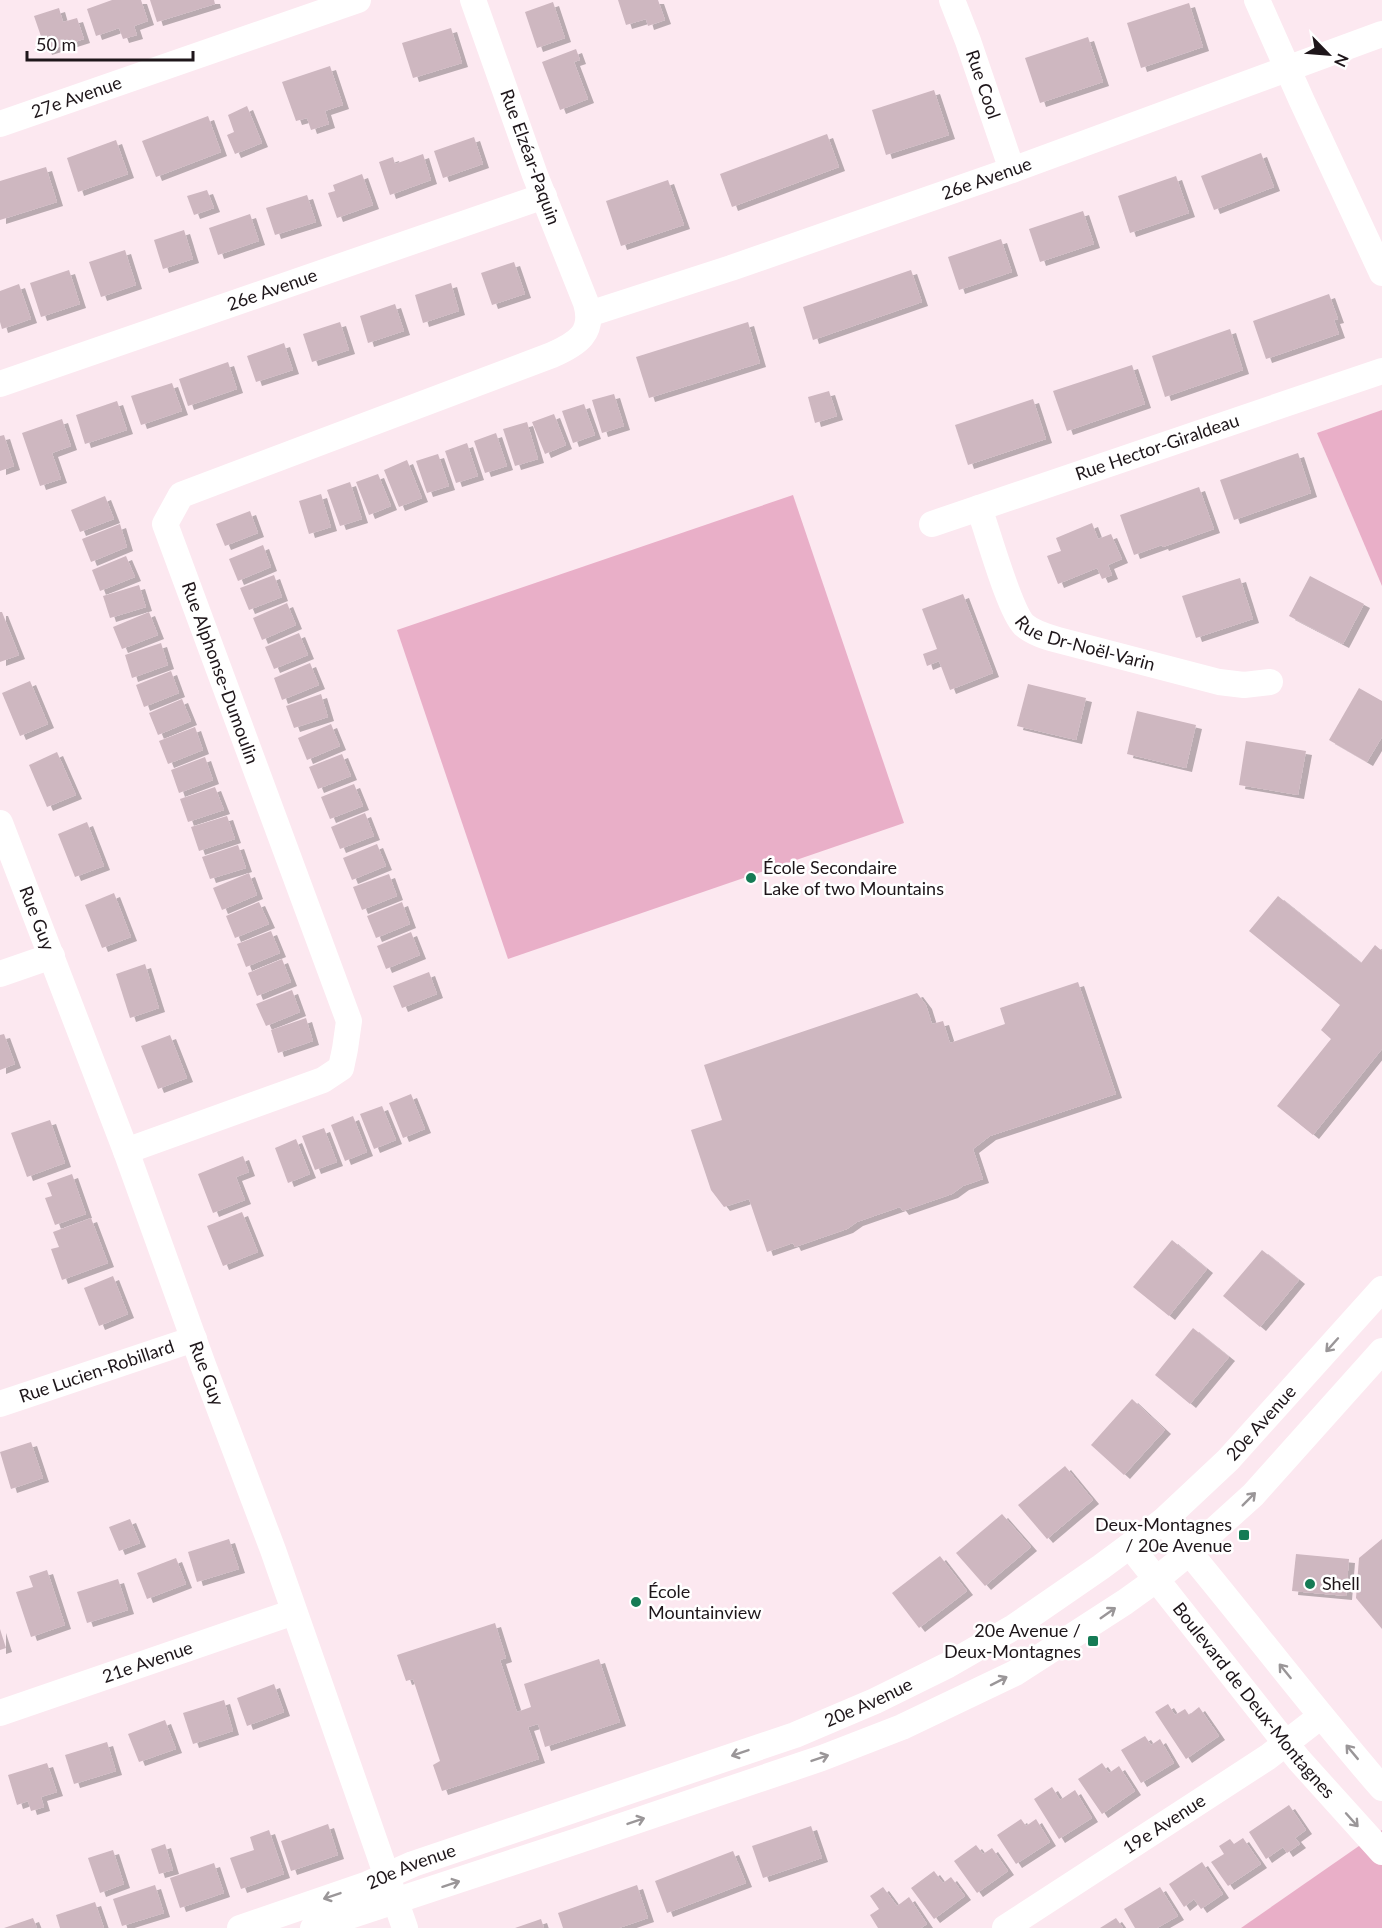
<svg xmlns="http://www.w3.org/2000/svg" width="1382" height="1928" viewBox="0 0 1382 1928" font-family="Lato,sans-serif">
<style>
.green{fill:#e9afc8}
.building{fill:#ceb7c0;filter:url(#shadow)}
.lines{fill:none;stroke-linecap:round;stroke-linejoin:round}
.minor{stroke:#fff;stroke-width:26}
.oneway{stroke:#9a9698}
.poi-dot{fill:#157b55;stroke:#fff;stroke-width:2}
.labels{text-anchor:middle;stroke-width:5;stroke-linejoin:round;paint-order:stroke}
.street-label{font-size:18px;fill:#1e161a;stroke:#fff}
.poi-label{font-size:18px;fill:#1e161a;stroke:#fff;text-anchor:start}
</style>
<defs>
<filter id="shadow"><feDropShadow dx="6" dy="4" stdDeviation="0" flood-color="#0004"/></filter>
</defs>
<rect width="100%" height="100%" fill="#fce8f0"/>
<!-- green -->
<g class="green">
<polygon points="1382,410 1382,586 1317,433"/>
<polygon points="793,495 904,823 508,959 397,630"/>
<polygon points="1382,1830 1382,1928 1241,1928"/>
</g>
<!-- building -->
<g class="building">
<polygon points="112,0 141,0 148,21 134,26 137,35 123,39 119,28 96,36 87,9"/>
<polygon points="150,0 214,0 215,4 157,22"/>
<polygon points="618,0 658,0 665,20 648,26 646,19 626,25"/>
<polygon points="553,2 565,38 537,48 525,12"/>
<polygon points="1189,3 1203,47 1141,68 1127,23"/>
<polygon points="59,8 63,22 77,18 84,39 46,51 34,16"/>
<polygon points="451,28 462,63 413,78 402,43"/>
<polygon points="1088,37 1103,82 1040,103 1025,58"/>
<polygon points="576,49 580,60 574,62 588,99 560,110 542,62"/>
<polygon points="330,66 343,105 325,111 329,124 311,130 307,118 296,121 282,82"/>
<polygon points="934,90 949,135 886,155 872,110"/>
<polygon points="247,106 262,143 235,154 227,135 234,132 228,115"/>
<polygon points="208,116 221,152 156,177 142,141"/>
<polygon points="827,134 839,167 732,207 720,174"/>
<polygon points="474,137 483,164 443,178 434,151"/>
<polygon points="116,140 128,174 78,192 67,158"/>
<polygon points="1261,153 1274,187 1214,210 1201,176"/>
<polygon points="423,154 431,180 390,195 379,162 393,157 395,164"/>
<polygon points="46,167 57,202 0,220 0,181"/>
<polygon points="362,174 373,205 337,218 328,193 335,191 333,185"/>
<polygon points="1176,176 1189,213 1130,233 1118,196"/>
<polygon points="668,180 684,225 621,246 606,201"/>
<polygon points="207,190 214,208 194,215 187,196"/>
<polygon points="307,195 316,222 275,235 266,208"/>
<polygon points="1083,211 1094,244 1040,262 1029,229"/>
<polygon points="250,214 259,241 218,255 209,228"/>
<polygon points="184,230 193,259 163,269 154,240"/>
<polygon points="1001,239 1012,272 959,290 948,257"/>
<polygon points="125,250 136,285 101,297 89,262"/>
<polygon points="514,262 525,294 492,305 481,273"/>
<polygon points="69,270 80,304 41,317 30,283"/>
<polygon points="911,270 922,302 813,340 803,307"/>
<polygon points="451,283 459,311 423,323 415,295"/>
<polygon points="19,284 31,319 2,329 0,322 0,291"/>
<polygon points="1329,294 1338,319 1334,320 1339,334 1266,359 1253,321"/>
<polygon points="395,304 404,331 368,343 360,316"/>
<polygon points="340,322 349,350 312,362 303,334"/>
<polygon points="748,322 760,363 649,398 636,357"/>
<polygon points="1230,329 1243,370 1165,397 1152,356"/>
<polygon points="284,343 293,370 256,382 247,356"/>
<polygon points="228,362 237,389 188,406 179,379"/>
<polygon points="1132,365 1145,404 1067,431 1053,391"/>
<polygon points="172,383 182,411 141,425 131,396"/>
<polygon points="829,391 837,416 815,423 808,397"/>
<polygon points="614,394 624,426 602,433 592,400"/>
<polygon points="1033,399 1046,439 968,465 955,425"/>
<polygon points="117,401 127,430 85,444 76,415"/>
<polygon points="584,404 595,435 573,443 562,411"/>
<polygon points="554,414 566,445 545,454 532,422"/>
<polygon points="62,419 71,446 52,453 61,479 40,486 22,433"/>
<polygon points="527,422 538,459 515,466 503,429"/>
<polygon points="496,433 507,466 485,473 474,441"/>
<polygon points="4,435 14,466 0,471 0,436"/>
<polygon points="467,443 478,476 456,483 445,451"/>
<polygon points="1298,453 1311,493 1234,520 1220,480"/>
<polygon points="438,454 449,486 427,493 416,461"/>
<polygon points="407,460 422,498 399,507 384,470"/>
<polygon points="378,474 391,506 369,515 356,482"/>
<polygon points="350,482 362,519 340,526 327,490"/>
<polygon points="1199,487 1214,529 1163,547 1162,545 1134,555 1120,515"/>
<polygon points="321,494 331,527 309,534 299,501"/>
<polygon points="105,496 114,519 80,532 71,510"/>
<polygon points="250,511 258,533 225,546 216,524"/>
<polygon points="1092,523 1098,539 1111,534 1122,559 1108,565 1112,575 1102,579 1097,568 1058,584 1047,556 1061,551 1056,538"/>
<polygon points="120,524 127,547 91,562 82,539"/>
<polygon points="263,545 271,567 238,581 229,559"/>
<polygon points="126,556 135,577 100,591 92,570"/>
<polygon points="274,575 282,597 249,610 240,588"/>
<polygon points="1310,576 1364,604 1343,644 1289,616"/>
<polygon points="1240,578 1253,619 1196,638 1182,596"/>
<polygon points="139,585 146,607 110,618 103,596"/>
<polygon points="963,594 993,673 950,690 939,661 927,666 923,654 937,649 922,609"/>
<polygon points="287,603 296,625 262,640 253,618"/>
<polygon points="0,612 2,612 19,655 0,662"/>
<polygon points="149,612 158,635 122,649 113,627"/>
<polygon points="299,633 308,655 274,669 265,647"/>
<polygon points="161,643 168,665 132,678 125,655"/>
<polygon points="310,663 319,685 282,700 274,678"/>
<polygon points="171,671 179,693 144,707 136,685"/>
<polygon points="30,681 48,724 20,736 2,693"/>
<polygon points="1028,684 1086,698 1076,740 1017,726"/>
<polygon points="1359,688 1382,701 1382,737 1367,762 1329,740"/>
<polygon points="321,694 328,717 294,728 286,706"/>
<polygon points="182,699 191,721 158,735 149,713"/>
<polygon points="1137,711 1196,725 1186,768 1127,754"/>
<polygon points="331,724 340,746 307,760 298,738"/>
<polygon points="195,727 203,750 168,764 159,741"/>
<polygon points="1246,741 1306,751 1298,795 1239,785"/>
<polygon points="57,752 76,795 47,807 29,765"/>
<polygon points="342,754 351,776 318,789 309,767"/>
<polygon points="205,757 213,780 179,793 171,770"/>
<polygon points="354,784 363,806 330,819 321,797"/>
<polygon points="215,787 224,810 188,822 180,799"/>
<polygon points="365,813 374,836 340,849 331,827"/>
<polygon points="227,816 235,839 199,851 191,827"/>
<polygon points="87,822 104,866 75,877 58,834"/>
<polygon points="377,844 386,866 352,880 343,858"/>
<polygon points="238,845 246,868 210,879 202,857"/>
<polygon points="249,873 257,895 222,910 213,888"/>
<polygon points="389,874 397,896 362,910 353,887"/>
<polygon points="114,893 131,937 102,948 85,905"/>
<polygon points="1278,896 1361,963 1375,945 1382,951 1382,1049 1313,1135 1277,1106 1331,1039 1321,1030 1340,1005 1249,931"/>
<polygon points="259,902 269,924 235,938 226,916"/>
<polygon points="402,902 410,924 376,938 367,916"/>
<polygon points="271,931 280,953 246,967 237,944"/>
<polygon points="411,932 420,955 386,969 377,946"/>
<polygon points="282,959 291,982 257,996 248,973"/>
<polygon points="145,964 159,1008 130,1018 116,974"/>
<polygon points="429,972 437,994 402,1008 393,986"/>
<polygon points="1078,982 1116,1094 990,1136 973,1149 983,1179 963,1186 952,1194 903,1211 900,1207 857,1222 847,1229 795,1247 793,1243 767,1252 749,1199 724,1207 711,1190 691,1130 722,1120 704,1065 917,993 926,1005 932,1024 943,1021 950,1043 1005,1024 1000,1008"/>
<polygon points="292,990 300,1012 266,1026 256,1004"/>
<polygon points="306,1018 313,1041 278,1053 271,1030"/>
<polygon points="4,1034 15,1064 0,1070 0,1035"/>
<polygon points="170,1035 187,1078 158,1089 141,1046"/>
<polygon points="411,1094 425,1129 403,1138 389,1103"/>
<polygon points="382,1106 396,1140 374,1149 360,1114"/>
<polygon points="353,1116 367,1152 345,1161 331,1125"/>
<polygon points="50,1120 65,1163 27,1177 11,1133"/>
<polygon points="324,1128 337,1162 315,1170 302,1136"/>
<polygon points="296,1139 310,1174 288,1183 275,1148"/>
<polygon points="243,1156 249,1172 236,1177 245,1200 213,1213 198,1174"/>
<polygon points="72,1174 86,1214 55,1225 45,1198 52,1196 47,1183"/>
<polygon points="242,1212 258,1252 223,1266 207,1226"/>
<polygon points="91,1218 108,1263 62,1280 51,1249 59,1247 53,1232"/>
<polygon points="1172,1240 1207,1269 1169,1316 1133,1287"/>
<polygon points="1262,1250 1299,1280 1260,1327 1223,1296"/>
<polygon points="113,1276 128,1314 99,1326 84,1288"/>
<polygon points="1193,1328 1229,1357 1190,1404 1155,1375"/>
<polygon points="1132,1399 1165,1430 1124,1475 1091,1445"/>
<polygon points="31,1442 43,1478 11,1489 0,1452"/>
<polygon points="1065,1466 1093,1500 1047,1539 1018,1505"/>
<polygon points="1002,1514 1031,1547 985,1586 956,1553"/>
<polygon points="130,1519 140,1543 119,1551 109,1527"/>
<polygon points="229,1539 239,1569 197,1582 188,1552"/>
<polygon points="1382,1539 1382,1629 1356,1598 1359,1558"/>
<polygon points="1296,1554 1349,1559 1346,1596 1292,1591"/>
<polygon points="940,1556 967,1591 919,1628 892,1593"/>
<polygon points="176,1558 186,1584 147,1599 137,1573"/>
<polygon points="47,1570 65,1625 31,1637 16,1592 33,1587 29,1576"/>
<polygon points="118,1579 128,1610 87,1623 77,1592"/>
<polygon points="495,1623 506,1658 500,1660 517,1712 531,1707 524,1684 599,1659 620,1722 545,1747 538,1724 528,1727 539,1759 442,1791 433,1765 440,1761 413,1679 406,1681 397,1655"/>
<polygon points="0,1629 6,1648 0,1650"/>
<polygon points="274,1684 284,1712 247,1726 237,1698"/>
<polygon points="224,1700 233,1731 193,1744 183,1713"/>
<polygon points="1168,1704 1175,1715 1185,1709 1189,1715 1199,1707 1219,1736 1186,1759 1155,1712"/>
<polygon points="165,1720 176,1749 139,1762 128,1734"/>
<polygon points="1145,1736 1151,1745 1160,1739 1174,1763 1141,1783 1121,1750"/>
<polygon points="107,1742 116,1771 74,1784 65,1755"/>
<polygon points="47,1763 57,1792 41,1797 44,1807 31,1811 28,1801 17,1805 8,1775"/>
<polygon points="1102,1763 1109,1773 1119,1766 1135,1791 1102,1814 1078,1779"/>
<polygon points="1052,1787 1060,1800 1075,1790 1092,1818 1059,1839 1034,1799"/>
<polygon points="1289,1805 1306,1830 1295,1838 1300,1844 1287,1853 1283,1847 1266,1859 1249,1832"/>
<polygon points="1021,1819 1026,1826 1036,1819 1050,1842 1016,1864 997,1835"/>
<polygon points="328,1824 338,1855 291,1871 281,1841"/>
<polygon points="811,1826 822,1858 763,1878 752,1846"/>
<polygon points="269,1830 284,1874 241,1889 230,1858 254,1850 250,1837"/>
<polygon points="1243,1838 1261,1864 1228,1886 1211,1862 1224,1854 1219,1846 1230,1839 1234,1844"/>
<polygon points="165,1844 173,1870 159,1874 151,1849"/>
<polygon points="976,1845 983,1854 992,1848 1008,1871 977,1893 954,1861"/>
<polygon points="113,1850 124,1884 100,1893 88,1858"/>
<polygon points="733,1851 746,1883 667,1913 655,1881"/>
<polygon points="1202,1862 1223,1894 1201,1909 1194,1899 1184,1907 1169,1884"/>
<polygon points="214,1863 224,1893 180,1908 170,1878"/>
<polygon points="934,1871 943,1883 951,1877 965,1896 934,1919 911,1888"/>
<polygon points="155,1885 164,1913 122,1926 113,1899"/>
<polygon points="637,1885 648,1918 619,1928 563,1928 558,1913"/>
<polygon points="883,1887 897,1906 909,1897 927,1924 921,1928 878,1928 870,1915 879,1909 870,1896"/>
<polygon points="1160,1887 1178,1916 1157,1928 1135,1928 1124,1909"/>
<polygon points="95,1902 104,1928 60,1928 56,1915"/>
<polygon points="33,1918 37,1928 4,1928"/>
<polygon points="1116,1918 1123,1928 1100,1928"/>
<polygon points="541,1919 544,1928 515,1928"/>
</g>
<g class="lines">
<!-- minor -->
<g class="minor">
<path id="s1" d="M952,0L968,41L1012,170"/>
<polyline points="1257,0 1301,99 1382,273"/>
<path id="s2" d="M0,124L358,0"/>
<path id="s3" d="M589,314L731,268L1012,170L1382,34"/>
<path id="s4" d="M0,384L544,196"/>
<path id="s5" d="M979,508C988,532 1009,610 1024,625C1033,633 1047,637 1058,640L1219,682L1244,685L1270,682"/>
<path id="s6" d="M932,524L1382,371"/>
<path id="s7" d="M0,823L126,1151L203,1365L273,1550L405,1928"/>
<polyline points="0,974 52,956"/>
<path d="M126,1151L323,1080L341,1068L345,1049L349,1021L165,524L181,495L552,355C577,344 595,333 586,303L535,175L473,0"/>
<path id="s8" d="M0,1404L194,1339"/>
<path d="M1163,1521C1238,1609 1306,1701 1382,1788"/>
<path id="s9" d="M1130,1546L1299,1760L1382,1852"/>
<path id="s10" d="M0,1713L294,1612"/>
<path id="s11" d="M240,1928L368,1884L413,1864L795,1735L875,1701L948,1665L1014,1627L1101,1567L1163,1521L1228,1460L1382,1289"/>
<polyline points="313,1928 577,1841 822,1758 902,1727 1015,1673 1125,1602 1157,1579 1190,1552 1253,1495 1382,1351"/>
<path id="s12" d="M1005,1928L1268,1757L1321,1716"/>
</g>
</g>
<!-- one-way arrows -->
<defs><path id="oneway-shaft" d="M-6 0H5M1.5-3L5.5 0L1.5 3" fill="none" stroke-width="1.6" stroke-linecap="round" stroke-linejoin="round" transform="scale(1.5)"/></defs>
<g class="oneway">
<use href="#oneway-shaft" transform="translate(1332 1345) rotate(132)"/>
<use href="#oneway-shaft" transform="translate(1249 1499) rotate(-45)"/>
<use href="#oneway-shaft" transform="translate(1108 1613) rotate(-35)"/>
<use href="#oneway-shaft" transform="translate(1285 1671) rotate(-129)"/>
<use href="#oneway-shaft" transform="translate(999 1681) rotate(-27)"/>
<use href="#oneway-shaft" transform="translate(1352 1752) rotate(-130)"/>
<use href="#oneway-shaft" transform="translate(740 1753) rotate(161)"/>
<use href="#oneway-shaft" transform="translate(820 1758) rotate(-19)"/>
<use href="#oneway-shaft" transform="translate(1352 1820) rotate(48)"/>
<use href="#oneway-shaft" transform="translate(636 1821) rotate(-19)"/>
<use href="#oneway-shaft" transform="translate(451 1884) rotate(-18)"/>
<use href="#oneway-shaft" transform="translate(332 1896) rotate(161)"/>
</g>
<!-- markers -->
<g class="poi-dot">
<circle cx="751" cy="878" r="6"/>
<rect x="1238" y="1529" width="12" height="12" rx="3"/>
<circle cx="1310" cy="1584" r="6"/>
<circle cx="636" cy="1602" r="6"/>
<rect x="1087" y="1635" width="12" height="12" rx="3"/>
</g>
<g class="labels">
<!-- street labels -->
<g class="street-label">
<text dy="6" stroke="none"><textPath href="#s1" startOffset="90">Rue Cool</textPath></text>
<text dy="6" stroke="none"><textPath href="#s2" startOffset="81">27e Avenue</textPath></text>
<text transform="translate(530 157) rotate(70)" y="6">Rue Elzéar-Paquin</text>
<text dy="6" stroke="none"><textPath href="#s3" startOffset="420">26e Avenue</textPath></text>
<text dy="6" stroke="none"><textPath href="#s4" startOffset="288">26e Avenue</textPath></text>
<text dy="6" stroke="none"><textPath href="#s6" startOffset="238">Rue Hector-Giraldeau</textPath></text>
<text dy="6" stroke="none"><textPath href="#s5" startOffset="190">Rue Dr-Noël-Varin</textPath></text>
<text transform="translate(220 673) rotate(70)" y="6">Rue Alphonse-Dumoulin</text>
<text dy="6" stroke="none"><textPath href="#s7" startOffset="102">Rue Guy</textPath></text>
<text dy="6" stroke="none"><textPath href="#s8" startOffset="102">Rue Lucien-Robillard</textPath></text>
<text dy="6" stroke="none"><textPath href="#s7" startOffset="588">Rue Guy</textPath></text>
<text dy="6" stroke="none"><textPath href="#s11" startOffset="1154">20e Avenue</textPath></text>
<text dy="6" stroke="none"><textPath href="#s10" startOffset="156">21e Avenue</textPath></text>
<text dy="6" stroke="none"><textPath href="#s9" startOffset="198">Boulevard de Deux-Montagnes</textPath></text>
<text dy="6" stroke="none"><textPath href="#s11" startOffset="668">20e Avenue</textPath></text>
<text dy="6" stroke="none"><textPath href="#s12" startOffset="190">19e Avenue</textPath></text>
<text dy="6" stroke="none"><textPath href="#s11" startOffset="182">20e Avenue</textPath></text>
</g>
<!-- poi labels -->
<g class="poi-label">
<text x="763" y="874">École Secondaire<tspan x="763" dy="21">Lake of two Mountains</tspan></text>
<text x="1232" y="1531" text-anchor="end">Deux-Montagnes<tspan x="1232" dy="21">/ 20e Avenue</tspan></text>
<text x="1322" y="1590">Shell</text>
<text x="648" y="1598">École<tspan x="648" dy="21">Mountainview</tspan></text>
<text x="1081" y="1637" text-anchor="end">20e Avenue /<tspan x="1081" dy="21">Deux-Montagnes</tspan></text>
</g>
</g>
<!-- north arrow -->
<g transform="translate(1328 54) rotate(115)" stroke="#ffffff" stroke-width="4.5" paint-order="stroke">
<path d="M0-4.5L10 22L0 15L-10 22Z" fill="#1e161a"/>
<text y="-9" font-size="16" font-weight="bold" text-anchor="middle" fill="#1e161a">N</text>
</g>
<!-- scale -->
<path d="M27 51v9h166v-9" fill="none" stroke="#1e161a" stroke-width="3"/>
<text x="36" y="51" font-size="18" fill="#1e161a" stroke="#ffffff" stroke-width="4.5" paint-order="stroke">50 m</text>
</svg>
